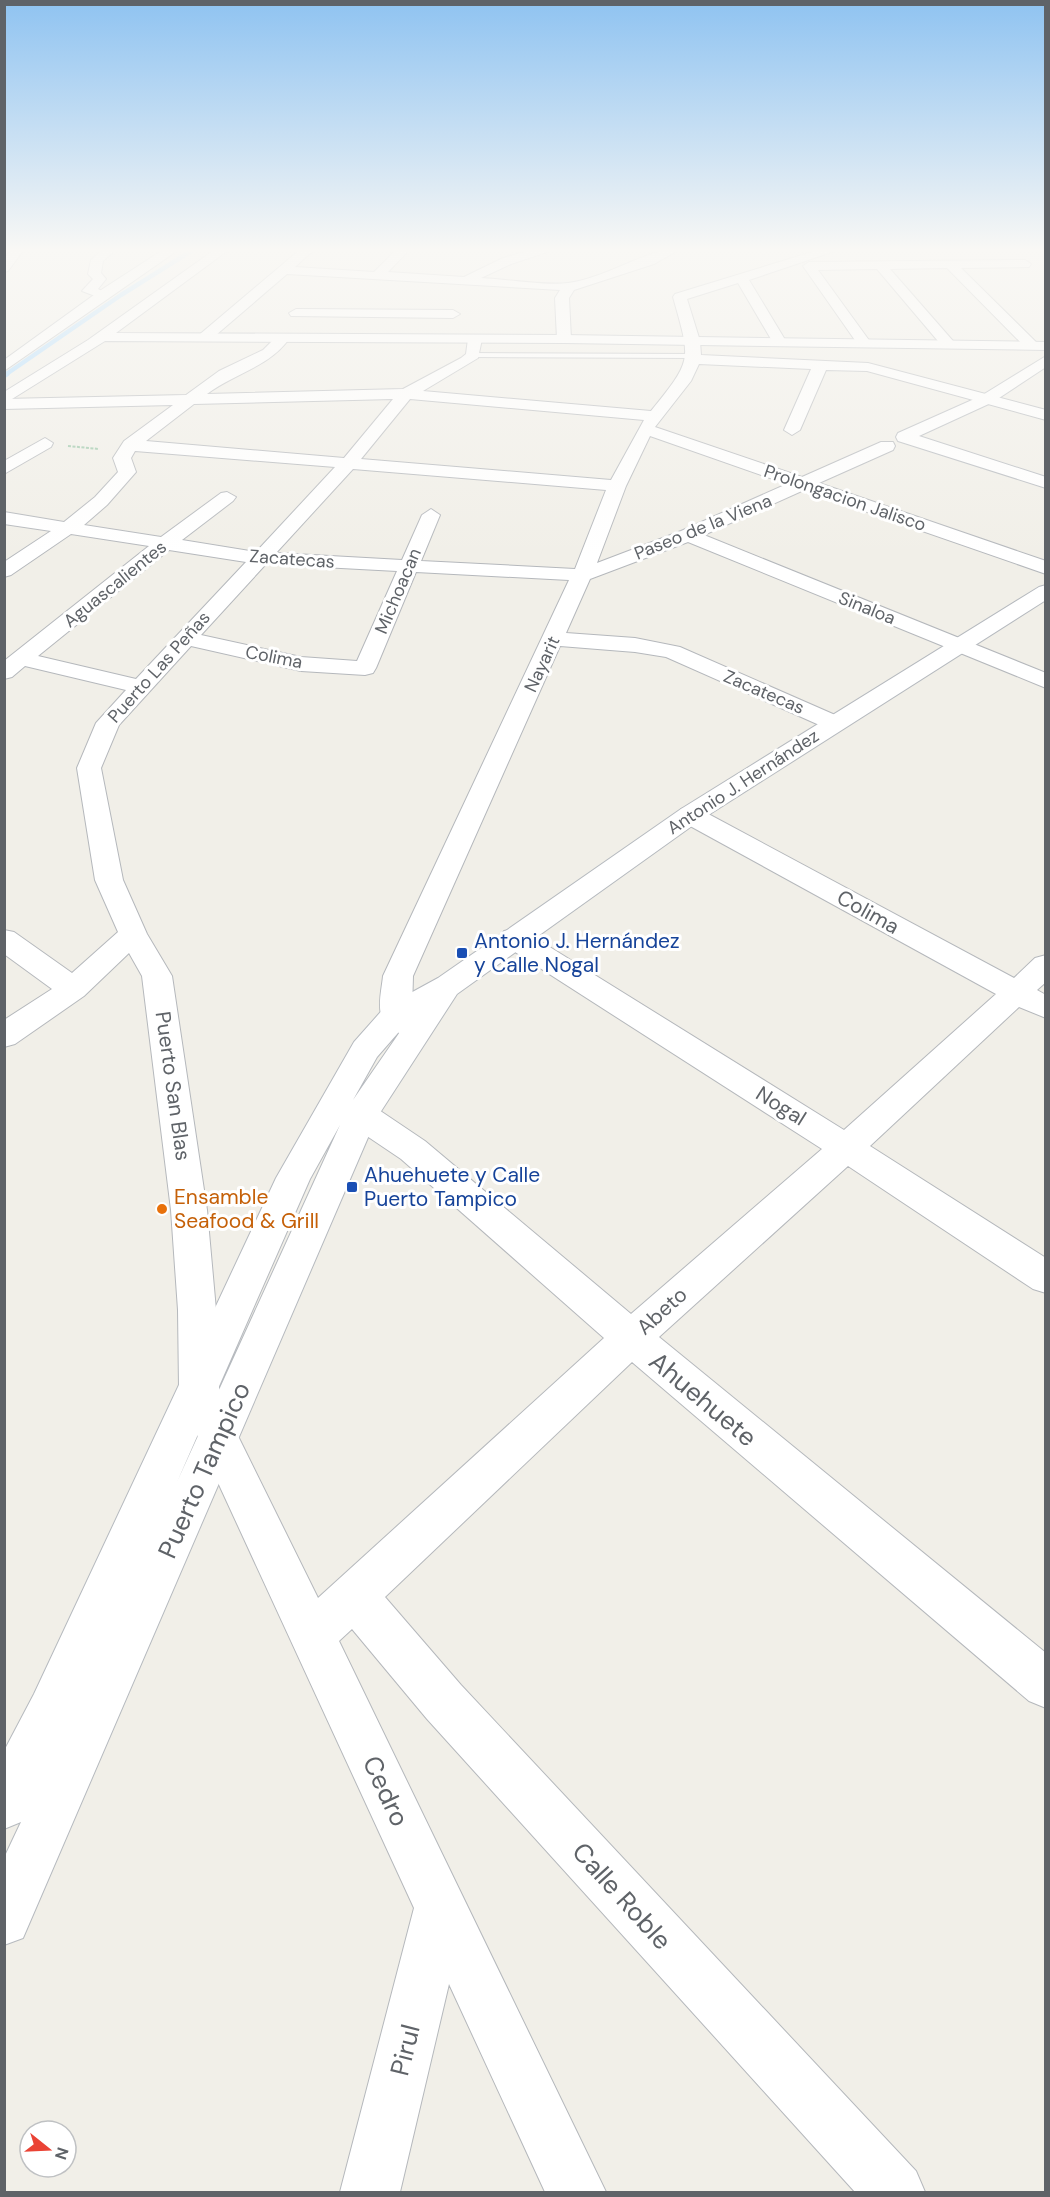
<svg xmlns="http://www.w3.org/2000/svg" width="1050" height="2197" viewBox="0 0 1050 2197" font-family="'DM Sans',sans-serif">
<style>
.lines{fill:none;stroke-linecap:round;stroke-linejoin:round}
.stream-far1{stroke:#aadaff;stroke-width:4.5}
.stream{stroke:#aadaff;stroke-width:5}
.lane-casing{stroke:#b5b8bc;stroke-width:2}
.street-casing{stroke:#b5b8bc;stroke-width:2}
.secondary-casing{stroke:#b6babf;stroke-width:2}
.path{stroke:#9cc7a9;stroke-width:2;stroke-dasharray:3 1.5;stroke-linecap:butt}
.lane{fill:#fff;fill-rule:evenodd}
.street{fill:#fff;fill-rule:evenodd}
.secondary{fill:#fff;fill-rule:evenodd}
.transit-dot{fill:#1a4fb4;stroke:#fff;stroke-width:2}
.food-dot{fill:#e8710a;stroke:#fff;stroke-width:2}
.labels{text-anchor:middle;stroke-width:6;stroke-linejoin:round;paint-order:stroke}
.far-street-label{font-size:18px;fill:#5f6368;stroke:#fff}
.street-label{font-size:21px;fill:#5f6368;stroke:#fff}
.transit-label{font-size:21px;fill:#164399;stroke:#fff;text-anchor:start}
.food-label{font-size:21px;fill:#c56008;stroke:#fff;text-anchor:start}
.near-street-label{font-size:26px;fill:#5f6368;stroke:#fff}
</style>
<rect width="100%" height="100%" fill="#f1efe8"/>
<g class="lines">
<!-- stream-far1 -->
<polyline class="stream-far1" points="5,375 121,295 196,248"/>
<!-- stream -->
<polyline class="stream" points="4,376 7,374"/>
<defs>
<polygon id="lane" points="470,353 694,354 698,356 694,358 473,357"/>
<g id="street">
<polygon points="13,248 25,248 8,271 4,272 4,259"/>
<polygon points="104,248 118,248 103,261 101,273 106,279 98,289 110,295 103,299 82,291 93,279 88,274 91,260"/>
<path d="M302,248H316L295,267L374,272L398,248H411L388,272L464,277L503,258L539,248H559L511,264L481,278C506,279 544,286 568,283C604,279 648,248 682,248L654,264L574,290L569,298L571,339L564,343L557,339L555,298L560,290L287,274L209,341H199V335Z"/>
<path d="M825,248H844L749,280L787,343L785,346H775L738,283L687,299L700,341L701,355L868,363L1046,410V420L867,371L826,370L800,430L792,435L784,430L811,369L699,364L691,381L655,427L802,477L881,442H893L895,446L893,450L819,483L1046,561V574L804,490L704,535L1046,673V688L688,542L590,579L566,633L635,638L680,647L842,718L846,723L842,728H826L666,657L635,652L560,646L413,976L412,1010L428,1020L433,1028L428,1036C414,1040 384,1032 381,1014C378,1003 382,987 383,976L569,580L416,572L376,668L373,673L365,675L301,671L191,646L119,725L101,768L123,880L147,934L172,976L207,1210L216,1310L219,1388L236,1432L318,1598L604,1338L401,1159L349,1124L344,1115L349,1106L361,1103L373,1106L425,1141L631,1314L822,1149L504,945L499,938L504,931L514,929L524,931L844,1130L996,994L681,821L677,815L681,809L690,807L699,809L1014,978L1035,958L1046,955V982L1037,990L1046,995V1018L1019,1007L870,1146L1046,1258V1293L1033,1289L848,1166L659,1337L1046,1653V1708L1029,1701L632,1362L385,1597L461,1685L916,2171L925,2192H855L427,1719L352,1629L339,1641L606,2192H545L449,1984L400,2192H340L414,1908L203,1450L179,1388L178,1310L171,1210L142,976L129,953L84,996L15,1044L4,1047V1020L52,989L4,954V930L14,932L72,973L118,932L95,880L77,768L96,723L126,690L25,666L12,677L4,679V661L149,546L71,534L11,575L4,577V562L51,531L4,524V512L64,522L95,497L118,472L113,458L124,441L173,405L4,409V399L186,395L219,371L263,350L277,336L282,335L289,339C269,367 233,374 207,394L403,389L461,358L466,354L468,339L475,335L482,339L478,358L423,391L651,411C693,359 691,361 673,297L675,294ZM393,399L344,458L146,441L194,404ZM410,399L644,420L611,480L361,459ZM650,436L787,484L681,531L597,563L626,486ZM135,451L335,467L256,552L182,540L233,501L236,497L227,492L221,493L161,537L84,525L107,505L136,472L131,458ZM353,469L606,490L575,569L421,561L440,515L431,509L422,515L402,560L276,553ZM169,550L246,562L136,679L38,656ZM266,564L397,571L357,661L301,657L201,635Z"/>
<polygon points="1025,260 1031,264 1029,267 961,268 1036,342 1038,345 1031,349 1026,348 947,268 890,269 953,341 955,344 953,347 943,347 877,269 818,270 871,343 864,347 859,346 803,266 809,262"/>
<polygon points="296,309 453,310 460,314 453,318 291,316 289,313"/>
<polygon points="45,438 53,443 51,447 4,474 4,461"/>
</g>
<g id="secondary">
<polygon points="166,248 181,248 4,371 4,360 98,292"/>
<polygon points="217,248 231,248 116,333 564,335 1046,342 1046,350 564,343 105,341 4,404 4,392 88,340"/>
<polygon points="1046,356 1046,367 993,402 919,436 1046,477 1046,488 898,441 896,437 898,433 981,396"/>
<path d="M1046,585V600L699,821L457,994L376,1119L23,1938L4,1945V1858L21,1822L4,1829V1751L34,1694L276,1178L354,1042L385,1007L438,978L681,809L1039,587ZM404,1026L353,1100L377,1057ZM340,1125L177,1482L310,1179Z"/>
</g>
</defs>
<!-- lane casing -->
<use href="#lane" class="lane-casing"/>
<!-- street casing -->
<use href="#street" class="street-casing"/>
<!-- secondary casing -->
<use href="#secondary" class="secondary-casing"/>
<!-- path -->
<polyline class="path" points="68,446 99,449"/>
<!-- lane -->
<use href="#lane" class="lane"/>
<!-- street -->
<use href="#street" class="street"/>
<!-- secondary -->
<use href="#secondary" class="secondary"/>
</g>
<!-- sky -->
<linearGradient id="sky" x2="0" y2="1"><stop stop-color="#8fc3f1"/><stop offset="0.45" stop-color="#f9f8f5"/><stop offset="1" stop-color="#f9f8f5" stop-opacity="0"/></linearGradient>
<rect width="1050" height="556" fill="url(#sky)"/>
<!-- markers -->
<g class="transit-dot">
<rect x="456" y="947" width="12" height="12" rx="3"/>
<rect x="346" y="1181" width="12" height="12" rx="3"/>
</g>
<circle class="food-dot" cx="162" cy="1209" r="6"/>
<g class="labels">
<!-- far-street labels -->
<g class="far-street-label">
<text transform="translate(845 498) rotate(19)" y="6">Prolongacion Jalisco</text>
<text transform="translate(703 527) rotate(-22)" y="6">Paseo de la Viena</text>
<text transform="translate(292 559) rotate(4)" y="6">Zacatecas</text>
<text transform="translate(115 584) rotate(-39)" y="6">Aguascalientes</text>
<text transform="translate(398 591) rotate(-67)" y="6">Michoacan</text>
<text transform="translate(867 608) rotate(22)" y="6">Sinaloa</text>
<text transform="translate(274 657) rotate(11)" y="6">Colima</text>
<text transform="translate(542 664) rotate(-65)" y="6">Nayarit</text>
<text transform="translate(159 667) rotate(-48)" y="6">Puerto Las Peñas</text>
<text transform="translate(764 692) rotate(23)" y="6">Zacatecas</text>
<text transform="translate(743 782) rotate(-33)" y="6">Antonio J. Hernández</text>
</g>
<!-- street labels -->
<g class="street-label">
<text transform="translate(868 912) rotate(29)" y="7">Colima</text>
<text transform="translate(173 1086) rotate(82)" y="7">Puerto San Blas</text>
<text transform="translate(781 1106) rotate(32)" y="7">Nogal</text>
<text transform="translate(662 1311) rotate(-42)" y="7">Abeto</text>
</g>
<!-- transit labels -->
<g class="transit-label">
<text x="474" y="948">Antonio J. Hernández<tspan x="474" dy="24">y Calle Nogal</tspan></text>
<text x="364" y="1182">Ahuehuete y Calle<tspan x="364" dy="24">Puerto Tampico</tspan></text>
</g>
<!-- food labels -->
<g class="food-label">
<text x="174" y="1204">Ensamble<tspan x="174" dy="24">Seafood &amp; Grill</tspan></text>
</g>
<!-- near-street labels -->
<g class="near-street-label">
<text transform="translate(703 1399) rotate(40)" y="9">Ahuehuete</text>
<text transform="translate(204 1470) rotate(-66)" y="9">Puerto Tampico</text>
<text transform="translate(386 1791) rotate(65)" y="9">Cedro</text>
<text transform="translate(622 1896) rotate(48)" y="9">Calle Roble</text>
<text transform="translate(405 2050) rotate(-76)" y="9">Pirul</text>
</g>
</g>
<!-- border -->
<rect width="1050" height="2197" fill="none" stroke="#5f6368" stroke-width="12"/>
<!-- north arrow -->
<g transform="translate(48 2149) rotate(108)"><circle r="28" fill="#ffffff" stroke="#bfc1c3" stroke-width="1.5"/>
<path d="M0-4.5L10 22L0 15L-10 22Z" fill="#ea4335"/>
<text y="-9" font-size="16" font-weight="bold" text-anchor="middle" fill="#5f6368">N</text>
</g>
</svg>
